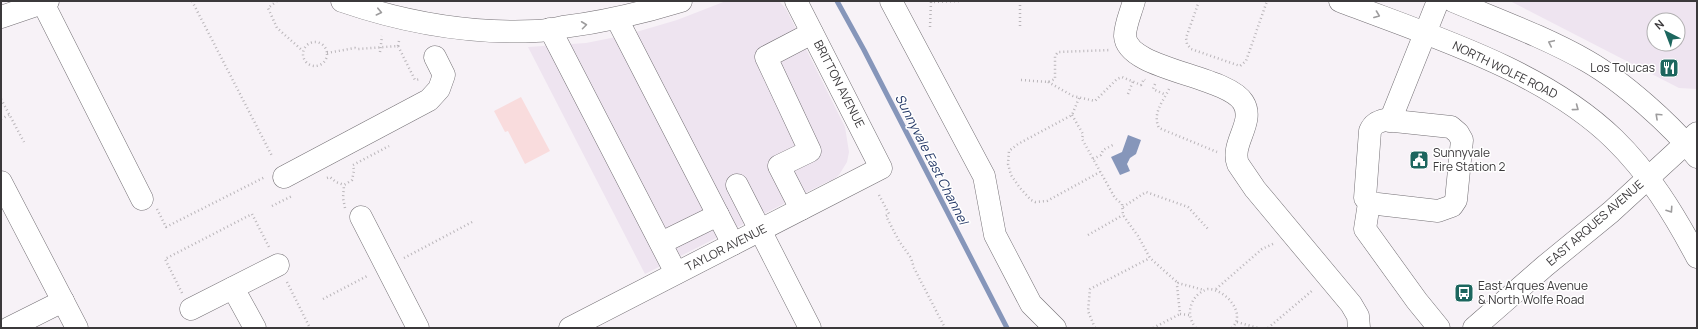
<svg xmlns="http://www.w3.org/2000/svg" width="1698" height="329" viewBox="0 0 1698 329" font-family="Manrope,sans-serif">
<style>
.built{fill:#eee4f0;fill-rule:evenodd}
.green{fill:#f9dcdd}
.water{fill:#8696ba}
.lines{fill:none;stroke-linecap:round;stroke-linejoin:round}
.stream{stroke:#8696ba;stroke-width:5}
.minor-casing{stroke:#747075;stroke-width:23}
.major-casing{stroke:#747075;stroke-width:23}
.path{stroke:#b9b5b9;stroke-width:2.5;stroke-dasharray:1 3;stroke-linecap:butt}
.minor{stroke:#fff;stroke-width:22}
.major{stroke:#fff;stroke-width:22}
.oneway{stroke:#9d9c9d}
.labels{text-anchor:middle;stroke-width:3;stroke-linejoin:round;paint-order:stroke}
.poi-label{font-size:12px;fill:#3b393b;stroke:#fff;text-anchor:start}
.street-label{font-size:12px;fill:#3b393b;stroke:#fff}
.water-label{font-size:13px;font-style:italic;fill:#263968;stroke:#fff}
</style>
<rect width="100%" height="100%" fill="#f7f2f7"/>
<!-- built -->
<g class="built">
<polygon points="726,1 779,1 786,9 845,127 849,152 847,162 839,175 830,182 829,181 645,274 528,47 586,43 626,35 677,20"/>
<path d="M1510,1H1697V89L1679,88ZM1654,20H1678V44H1654Z"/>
</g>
<!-- green -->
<polygon class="green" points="521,97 550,151 525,164 508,131 505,132 494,111"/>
<!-- water -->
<polygon class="water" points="1128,135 1141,140 1136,154 1130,158 1127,164 1130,171 1120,175 1111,157 1122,152"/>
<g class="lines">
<!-- stream -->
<polyline class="stream" points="837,1 864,50 1007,328"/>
<defs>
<g id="minor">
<polyline points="891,1 984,176 995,235 1031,304 1055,328"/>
<path d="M1134,1C1131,12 1125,25 1125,36C1127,70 1226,75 1243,102C1256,122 1230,143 1238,164L1255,189L1351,304L1358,316L1359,328"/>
<polyline points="43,3 142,199"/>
<polyline points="1,17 48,1"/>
<polyline points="617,19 733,244"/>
<polyline points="550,29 676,273"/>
<polyline points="1390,121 1438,1"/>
<polyline points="284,177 429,100 439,89 444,75 435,57"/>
<polyline points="737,185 810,328"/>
<path d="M1369,203L1438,211L1452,206L1456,200L1462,140L1458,133L1451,127L1385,120C1377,122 1373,124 1370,131L1365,198L1369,203L1365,229L1417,301L1439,328"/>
<polyline points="801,209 779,166 810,151 766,57 812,33"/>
<polyline points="361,217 418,328"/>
<polyline points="661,243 718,215"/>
<polyline points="233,288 255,328"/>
<polyline points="191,309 278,265"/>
<polyline points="9,328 63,301"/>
<polyline points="570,328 881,168 796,1"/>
</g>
<g id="major">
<path d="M342,1C403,22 471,34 536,31C545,31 554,29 563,27C603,22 642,13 681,1"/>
<path d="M1340,1C1431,36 1543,70 1614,139C1649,173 1674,214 1697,257"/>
<path d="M1453,1C1498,20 1545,37 1587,61C1622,81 1672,125 1697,157"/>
<polyline points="1,182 77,328"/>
<polyline points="1474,328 1545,266 1611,212 1697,133"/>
</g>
</defs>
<!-- minor casing -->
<use href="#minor" class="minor-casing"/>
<!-- major casing -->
<use href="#major" class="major-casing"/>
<!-- path -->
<g class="path">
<polyline points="192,1 272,156"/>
<polyline points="277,1 268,8 277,28 303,51"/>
<polyline points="1020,1 1020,26"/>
<polyline points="1199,1 1186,38 1187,44 1191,49 1240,66 1246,61 1267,1"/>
<polyline points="930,27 931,2 962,1"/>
<circle cx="315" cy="54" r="12"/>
<polyline points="398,46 399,41"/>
<polyline points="380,52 382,36"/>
<polyline points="327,53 355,48 358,49 398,46 415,80 421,79"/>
<polyline points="1021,80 1048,82 1055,79 1055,56 1058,52 1111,50"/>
<polyline points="1048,82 1073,96 1095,101 1117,79 1122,77 1141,85 1144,79 1145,80"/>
<polyline points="1155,84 1153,89 1166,95"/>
<path d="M1169,89C1163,102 1152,113 1159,128L1217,152"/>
<polyline points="1128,94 1133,81"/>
<polyline points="1079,98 1072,115 1018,144 1009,151 1008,164 1011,175 1020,188 1031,200 1035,202 1047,201 1100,172"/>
<polyline points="1,99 24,142"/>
<polyline points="1072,115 1083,134 1082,139 1115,198 1122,204 1123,215 1138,236 1150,258 1178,283"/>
<polyline points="1,119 9,115"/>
<polyline points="1093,159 1101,155 1103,150 1113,145"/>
<polyline points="327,178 330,177 336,182 344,185"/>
<polyline points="879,195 889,214 886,216 899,241 911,258 914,268 945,328"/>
<polyline points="272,206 292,196"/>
<polyline points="1123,207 1146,192 1188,207 1208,229"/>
<polyline points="345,208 343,198 344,185 352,180 354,171 353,165 389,146"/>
<polyline points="157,209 166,227 265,177"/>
<polyline points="1088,235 1123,215"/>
<polyline points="404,258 474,221"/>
<polyline points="287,282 310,328"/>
<polyline points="1216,289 1262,249 1275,243"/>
<polyline points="182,293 165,259 252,214 269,247"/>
<polyline points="323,299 369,275"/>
<polyline points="1189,315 1180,314 1177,285 1178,283 1204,290"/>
<polyline points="1237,322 1258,328"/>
<polyline points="1095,328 1088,311 1090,289 1150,258"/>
<polyline points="1153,328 1180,314"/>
<path d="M1196,328C1184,314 1191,294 1208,289C1225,289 1247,313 1232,328"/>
<polyline points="1268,328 1313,290"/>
</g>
<!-- minor -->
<use href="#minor" class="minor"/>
<!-- major -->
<use href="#major" class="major"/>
</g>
<!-- one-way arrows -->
<defs><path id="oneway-chevron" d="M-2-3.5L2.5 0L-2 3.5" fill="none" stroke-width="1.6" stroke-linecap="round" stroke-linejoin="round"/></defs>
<g class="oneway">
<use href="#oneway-chevron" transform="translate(379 12) rotate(13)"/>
<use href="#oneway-chevron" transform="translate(1377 15) rotate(21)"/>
<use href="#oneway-chevron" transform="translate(584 25) rotate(-7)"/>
<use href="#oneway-chevron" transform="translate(1551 43) rotate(-155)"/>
<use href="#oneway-chevron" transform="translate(1576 108) rotate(37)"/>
<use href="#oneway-chevron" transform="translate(1658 116) rotate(-137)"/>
<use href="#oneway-chevron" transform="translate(1670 210) rotate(56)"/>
</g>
<!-- icons -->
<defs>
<symbol id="restaurant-square" viewBox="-11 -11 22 22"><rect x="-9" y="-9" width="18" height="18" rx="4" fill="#1c665e" stroke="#fff"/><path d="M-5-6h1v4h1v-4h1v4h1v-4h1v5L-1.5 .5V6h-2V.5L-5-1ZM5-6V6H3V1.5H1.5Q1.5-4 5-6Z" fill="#fff"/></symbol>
<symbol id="civic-square" viewBox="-11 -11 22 22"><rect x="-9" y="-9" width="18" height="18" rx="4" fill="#1c665e" stroke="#fff"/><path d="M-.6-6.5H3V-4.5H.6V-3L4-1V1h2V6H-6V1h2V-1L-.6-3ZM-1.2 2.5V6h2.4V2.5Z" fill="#fff"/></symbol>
<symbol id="bus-square" viewBox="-11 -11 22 22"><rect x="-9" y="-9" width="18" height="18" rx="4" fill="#1c665e" stroke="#fff"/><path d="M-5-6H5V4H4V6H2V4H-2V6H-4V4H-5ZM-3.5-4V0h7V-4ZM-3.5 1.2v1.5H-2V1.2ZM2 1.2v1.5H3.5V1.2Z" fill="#fff"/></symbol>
</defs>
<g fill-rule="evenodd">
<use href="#restaurant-square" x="1658" y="57" width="22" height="22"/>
<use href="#civic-square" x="1408" y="149" width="22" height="22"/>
<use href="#bus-square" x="1453" y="282" width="22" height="22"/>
</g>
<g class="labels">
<!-- poi labels -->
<g class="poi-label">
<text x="1655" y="72" text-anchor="end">Los Tolucas</text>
<text x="1433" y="157">Sunnyvale<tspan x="1433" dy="14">Fire Station 2</tspan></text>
<text x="1478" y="290">East Arques Avenue<tspan x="1478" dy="14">&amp; North Wolfe Road</tspan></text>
</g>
<!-- street labels -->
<g class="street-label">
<text transform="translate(1505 70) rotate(26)" y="4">NORTH WOLFE ROAD</text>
<text transform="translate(839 84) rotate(63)" y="4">BRITTON AVENUE</text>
<text transform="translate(1595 223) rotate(-41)" y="4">EAST ARQUES AVENUE</text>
<text transform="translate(726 248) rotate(-27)" y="4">TAYLOR AVENUE</text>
</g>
<!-- water labels -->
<g class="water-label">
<text transform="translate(932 159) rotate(63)" y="5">Sunnyvale East Channel</text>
</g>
</g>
<!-- border -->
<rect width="1698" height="329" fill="none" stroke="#3b393b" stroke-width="4"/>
<!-- north arrow -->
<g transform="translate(1666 32) rotate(318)"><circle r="19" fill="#ffffff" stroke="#b1b0b1"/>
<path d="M0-3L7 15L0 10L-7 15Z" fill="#1c665e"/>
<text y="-6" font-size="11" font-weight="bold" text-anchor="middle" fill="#3b393b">N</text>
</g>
</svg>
